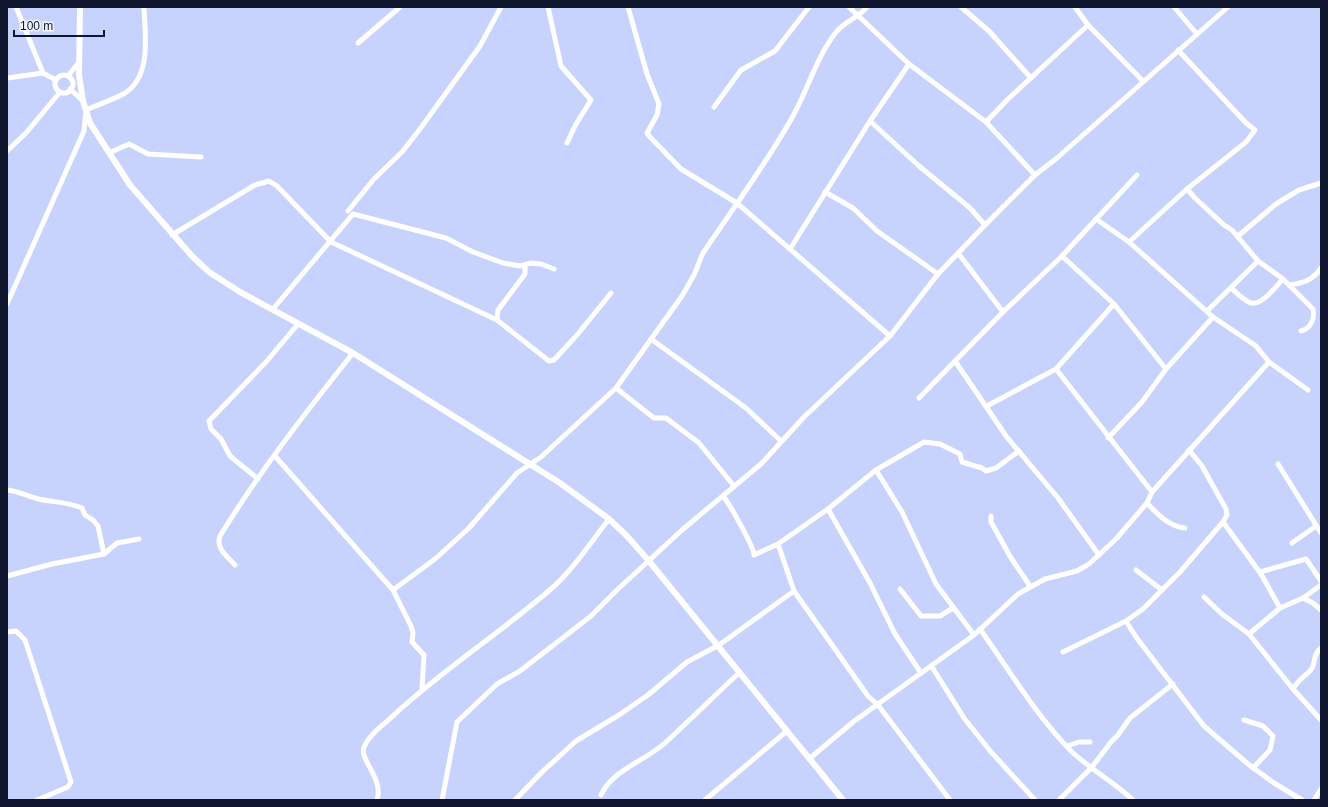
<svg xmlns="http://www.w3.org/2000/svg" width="1328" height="807" viewBox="0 0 1328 807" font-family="Helvetica,sans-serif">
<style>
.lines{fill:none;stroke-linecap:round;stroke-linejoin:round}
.minor{stroke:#fff;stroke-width:5}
.tertiary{stroke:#fff;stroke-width:6}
</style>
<rect width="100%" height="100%" fill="#c7d3fc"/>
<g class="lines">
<!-- minor -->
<g class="minor">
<polyline points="16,7 43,73 56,80"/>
<polyline points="548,7 561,66 591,100 576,124 567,143"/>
<polyline points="628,7 647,74 659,104 657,115 647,133 650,137 681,169 737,203 890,336"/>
<polyline points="849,7 909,64 986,122 1035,175"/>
<polyline points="961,7 989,31 1031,78"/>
<polyline points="1075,7 1088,25 1143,81"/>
<polyline points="1174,7 1197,34"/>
<polyline points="358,43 400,7"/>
<circle cx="64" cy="84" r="9"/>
<polyline points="68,76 79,62"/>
<polyline points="7,78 43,73"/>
<polyline points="70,89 83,101"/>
<polyline points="714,107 741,70 775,51 809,7"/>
<polyline points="870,121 919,166 970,208 985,225"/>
<polyline points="986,122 1008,99 1088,25"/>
<polyline points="7,151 26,133 60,92"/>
<polyline points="109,153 129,144 148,154 201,157"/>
<path d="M1187,189L1195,198L1224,225L1232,230L1258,261L1283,279L1313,309C1315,319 1311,328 1301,331"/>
<polyline points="825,192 853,208 877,231 938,274"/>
<polyline points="348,211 374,179 402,152 420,129 480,46 501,7"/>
<polyline points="1096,219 1129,242 1213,317 1166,369 1142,402 1108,438"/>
<polyline points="172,235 255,185 269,181 277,186 331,242 497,320 549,361 554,360 577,335 611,293"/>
<polyline points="1238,236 1276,204 1299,190 1321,183"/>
<polyline points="1129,242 1187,189 1246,142 1255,130 1246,123 1178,50"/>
<polyline points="790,249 870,121 909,64"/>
<polyline points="958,253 1003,312"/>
<polyline points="1062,256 1114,304 1166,369"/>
<path d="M1289,285C1304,283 1313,280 1321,268"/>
<path d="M1231,288C1236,292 1244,301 1251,303C1262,306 1276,286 1283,279"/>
<path d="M7,304L84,131L86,110C99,104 113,100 125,93C152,76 145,34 144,7"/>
<polyline points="273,309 353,214 446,238 473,252 503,263 520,266 531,263 541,264 554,269"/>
<polyline points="1207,311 1258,261"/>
<polyline points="1213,317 1256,346 1269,362 1308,390"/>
<polyline points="497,320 498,310 525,274 525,265"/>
<polyline points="651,339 746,408 781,441"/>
<polyline points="955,361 1006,436 1058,498 1099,555"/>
<polyline points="1056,369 1152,492"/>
<polyline points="616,388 654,418 666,418 699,443 734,486"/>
<polyline points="919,398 1003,312 1062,256 1137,175"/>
<polyline points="987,406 1056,369 1114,304"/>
<polyline points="275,456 393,590 411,626 413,633 412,642 424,655 422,689"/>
<polyline points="1278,464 1321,533"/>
<polyline points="876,470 902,512 936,584 974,635"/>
<polyline points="258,479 230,456 221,439 211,429 209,421 266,362 298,324"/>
<path d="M7,490C18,491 27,496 38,499C52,502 68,502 82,508L85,515L93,520L98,526L104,554"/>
<path d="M723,496C729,503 754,547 754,555L778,544L828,509L876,470L924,442L940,444L960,454L962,462L982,468L986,471L996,468L1019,451"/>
<path d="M1147,503C1157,514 1170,527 1185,528"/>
<polyline points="828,509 870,583 895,634 921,673"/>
<polyline points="991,516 991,522 1011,558 1030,586"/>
<polyline points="1223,522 1261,574 1280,608"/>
<polyline points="1292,543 1316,526"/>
<polyline points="778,544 794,591 868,696 878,705 950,800"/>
<path d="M235,565C228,557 215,548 220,536C259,472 306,412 353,353"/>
<polyline points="1136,570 1162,590"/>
<polyline points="1260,572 1306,559 1321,581"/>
<polyline points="7,576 52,564 104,554 117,543 139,539"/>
<polyline points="900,589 921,616 940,616 953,608"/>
<path d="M393,590L435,559L469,528L517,473L541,457L616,388L682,296L694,275L703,253C732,210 763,168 789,123C807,94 815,58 837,31C847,20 858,18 867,7"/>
<polyline points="1204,597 1222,614 1249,634 1293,689 1321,720"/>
<polyline points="1303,598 1313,603 1321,610"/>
<polyline points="1126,621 1136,637 1204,726 1248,764 1274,783 1302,800"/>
<path d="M980,629C1009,670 1036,715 1071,751C1090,769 1114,782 1133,800"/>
<polyline points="7,632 16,631 25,640 71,782 68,787 37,800"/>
<polyline points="1249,634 1280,608 1303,598 1321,585"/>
<polyline points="1063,652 1126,621 1143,609 1180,572 1223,522 1227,515 1226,509 1202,466 1189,450"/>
<polyline points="932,667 964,718 991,752 1035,800"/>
<path d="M1293,689C1299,678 1308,675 1312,668C1316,661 1313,654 1321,648"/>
<polyline points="1244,720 1263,726 1273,736 1270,750 1253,768"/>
<polyline points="1067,746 1079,742 1090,742"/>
<polyline points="809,759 853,722 974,635 1018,594 1045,579 1077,571 1089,564 1116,539 1147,503 1152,492 1269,362"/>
<path d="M601,795C612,770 645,761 665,743C690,720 714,696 739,673"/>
<path d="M377,800C384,778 359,760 364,747C370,733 385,724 395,714C444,669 500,633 551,589C572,571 591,542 609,519"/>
<polyline points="442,800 457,722 497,684 520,671 591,616 617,590 682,530 761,464 804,417 890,336 938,274 985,225 1035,175 1057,158 1228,7"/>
<polyline points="515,800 542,772 576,741 619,715 648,695 687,662 719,645 794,591"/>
<polyline points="705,800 787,731"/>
<polyline points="1059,800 1092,767 1111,742 1118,735 1130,718 1173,684"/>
<polyline points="1314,800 1321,789"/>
</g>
<!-- tertiary -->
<polyline class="tertiary" points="80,7 79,75 83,101 90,123 130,185 191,255 209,272 240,292 353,353 560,483 609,519 626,535 649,561 843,800"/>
</g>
<!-- border -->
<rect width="1328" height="807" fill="none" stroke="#10162e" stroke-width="16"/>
<!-- scale -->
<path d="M14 30v6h90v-6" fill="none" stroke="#10162e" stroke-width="2"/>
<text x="20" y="30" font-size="12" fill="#10162e" stroke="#f3f5fc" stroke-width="3" paint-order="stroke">100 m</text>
</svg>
